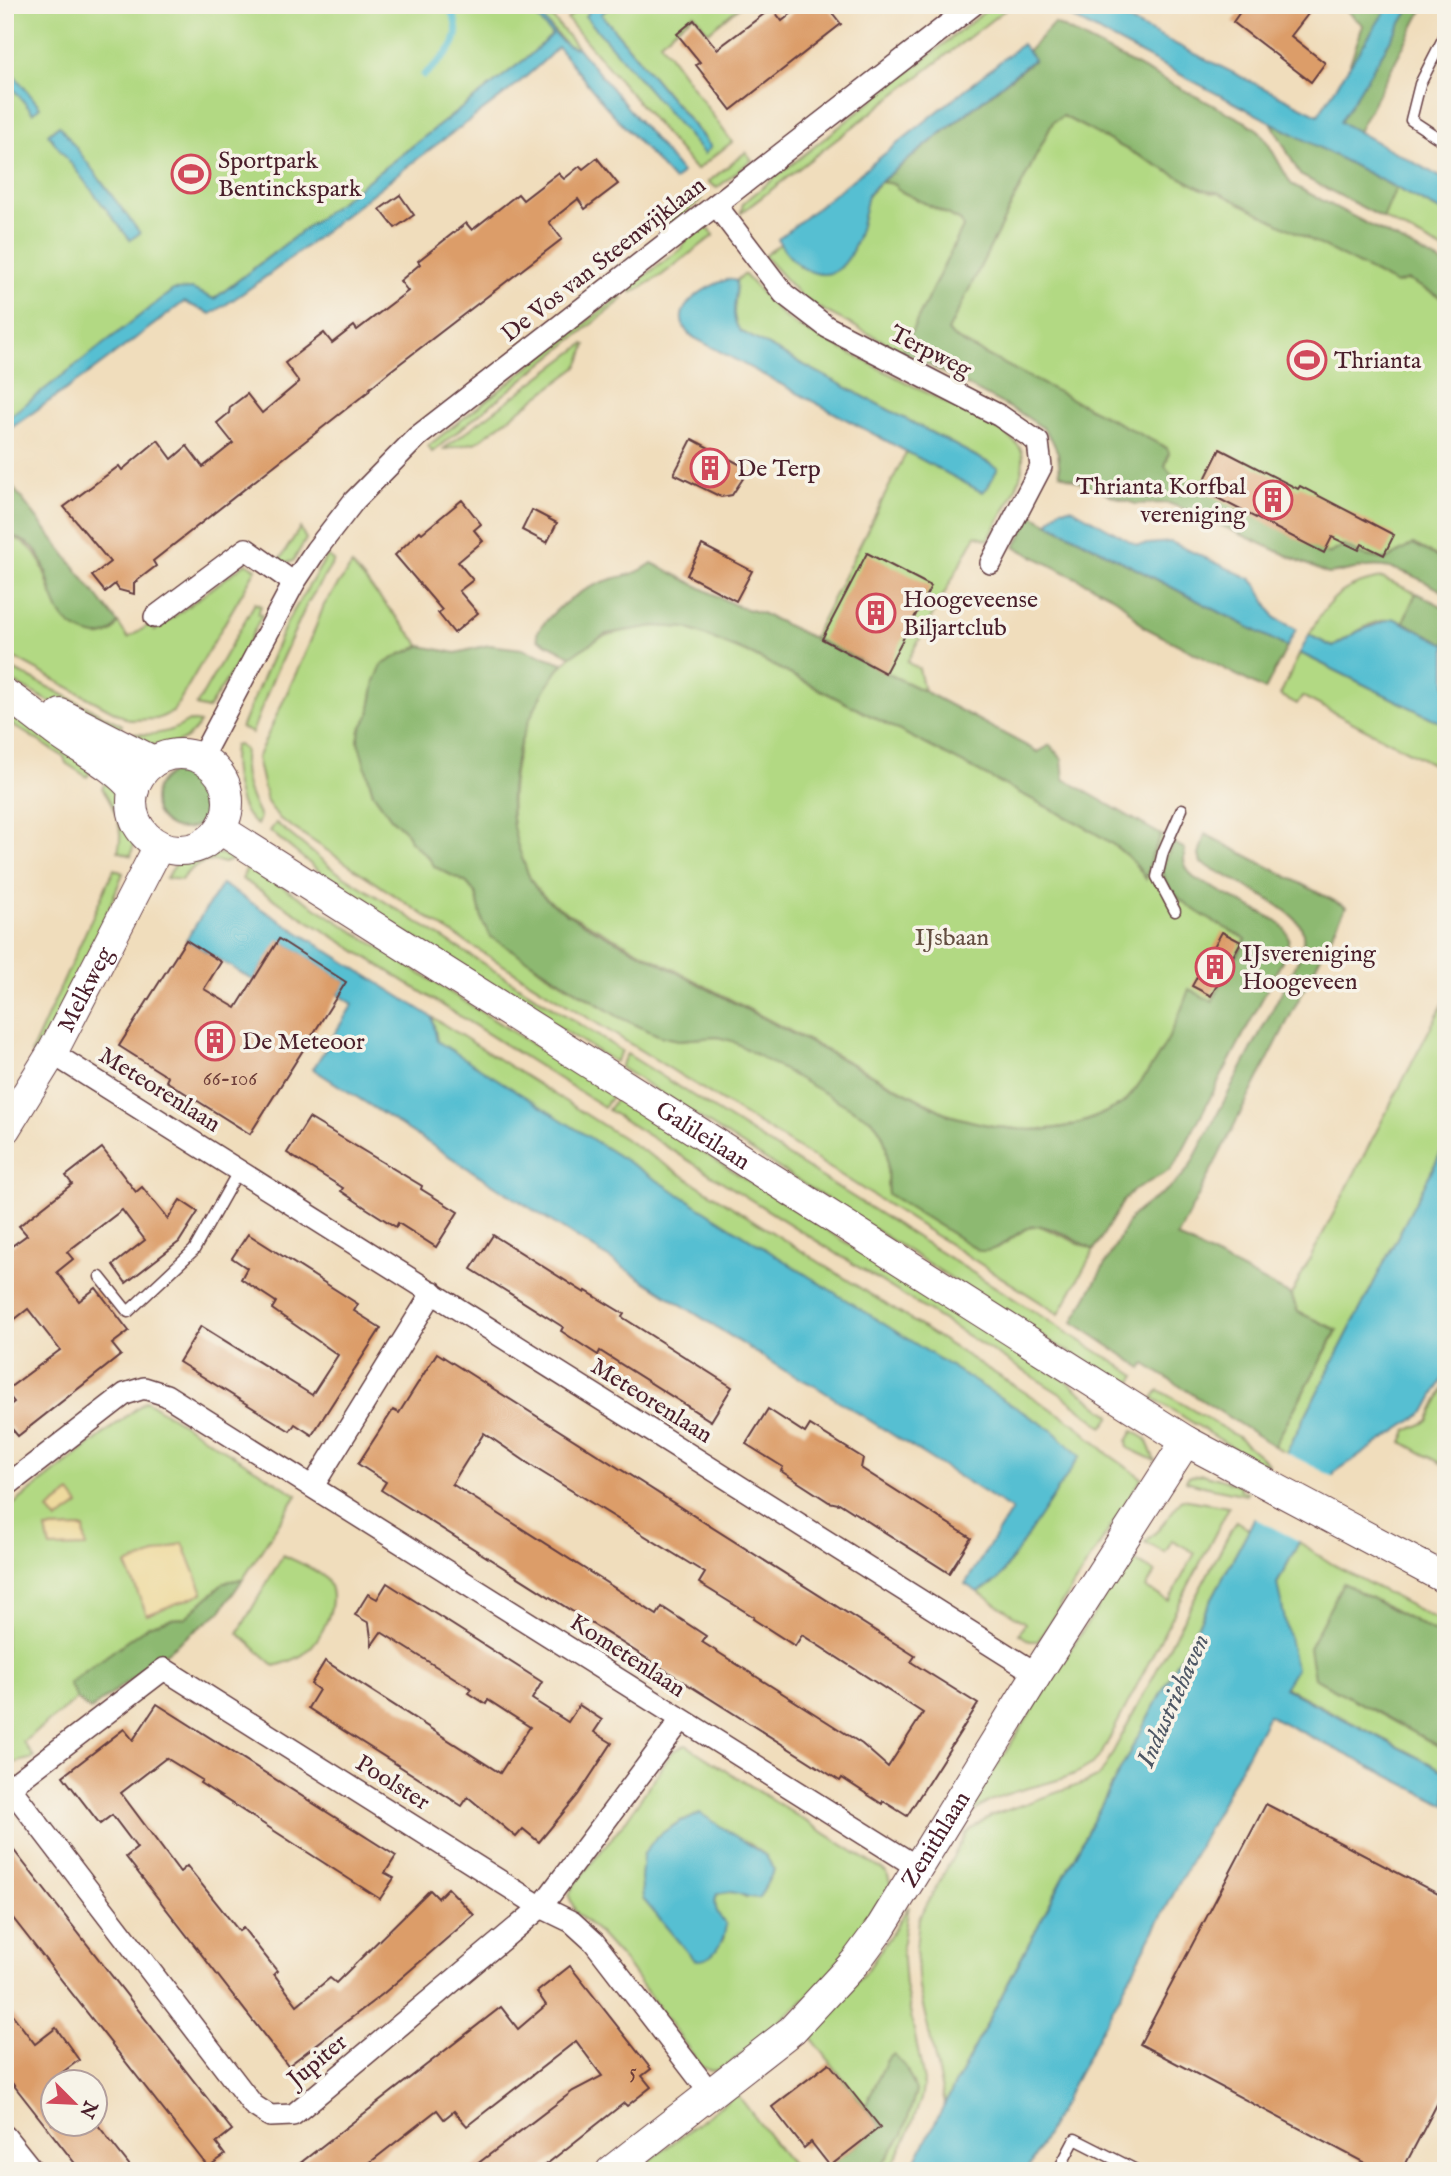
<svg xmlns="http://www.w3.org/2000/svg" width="1451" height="2176" viewBox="0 0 1451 2176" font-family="'IM FELL English',serif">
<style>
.green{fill:#b2d983;stroke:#7e7c57;stroke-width:2;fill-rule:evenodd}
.forest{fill:#8db971;stroke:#6c6c4e;stroke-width:2}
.sand{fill:#eeda9e;stroke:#9c7c64;stroke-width:2}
.water{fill:#56bfd2;stroke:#506f7e;stroke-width:2}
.pier{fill:#f0ddbc}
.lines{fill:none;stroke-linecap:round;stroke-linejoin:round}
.stream{stroke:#56bfd2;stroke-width:7}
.building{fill:#dc9d69;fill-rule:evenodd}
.lane-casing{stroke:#633c41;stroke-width:13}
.street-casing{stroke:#633c41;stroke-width:24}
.secondary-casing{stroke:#633c41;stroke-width:32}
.lane{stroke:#fff;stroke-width:10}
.street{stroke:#fff;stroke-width:21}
.secondary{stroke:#fff;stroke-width:30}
.labels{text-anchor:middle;stroke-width:7;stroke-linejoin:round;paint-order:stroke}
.number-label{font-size:21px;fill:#6e3e3a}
.poi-label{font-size:24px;fill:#4a1f2b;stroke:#f7f3e8;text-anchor:start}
.street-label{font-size:24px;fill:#4a1f2b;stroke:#f7f3e8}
.park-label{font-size:24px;fill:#644e41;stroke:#f7f3e8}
.water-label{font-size:26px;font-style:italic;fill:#4e5765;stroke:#f7f3e8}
</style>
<rect width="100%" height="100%" fill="#f7f3e8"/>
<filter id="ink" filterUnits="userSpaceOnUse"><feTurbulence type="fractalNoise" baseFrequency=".0143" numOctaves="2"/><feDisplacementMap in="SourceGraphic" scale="14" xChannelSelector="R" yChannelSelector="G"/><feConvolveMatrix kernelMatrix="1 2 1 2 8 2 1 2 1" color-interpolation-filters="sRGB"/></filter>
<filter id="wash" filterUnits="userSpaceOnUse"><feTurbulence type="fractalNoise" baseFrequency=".00686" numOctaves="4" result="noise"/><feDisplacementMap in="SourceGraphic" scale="28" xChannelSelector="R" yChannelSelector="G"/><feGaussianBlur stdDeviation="1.57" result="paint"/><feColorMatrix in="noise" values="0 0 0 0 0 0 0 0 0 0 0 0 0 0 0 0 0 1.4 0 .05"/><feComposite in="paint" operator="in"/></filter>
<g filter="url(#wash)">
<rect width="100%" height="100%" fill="#f0ddbc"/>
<!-- green -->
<g class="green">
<polygon points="5,5 556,5 551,16 578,48 569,48 547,23 545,26 552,35 528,57 214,299 173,291 5,420"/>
<polygon points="585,5 595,5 588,10 705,139 601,14 613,5 742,5 708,32 694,14 660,42 732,142 696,170 567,19"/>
<polygon points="993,5 1011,5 741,213 743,203"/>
<polygon points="1063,116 1212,193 1220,192 1396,284 1408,280 1446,300 1446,561 1413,544 1386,560 1362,555 1344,546 1328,554 1270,519 1171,474 1165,467 1169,453 1167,448 1115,423 953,337 948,331 1053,122"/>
<polygon points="746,152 752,160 717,188 708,182"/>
<polygon points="881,182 895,184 898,190 961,221 963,227 902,351 817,307 800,295 764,256 780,244 800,267 853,250 868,195"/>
<polygon points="1396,188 1446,214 1446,251 1383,218"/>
<polygon points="697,191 702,199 672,224 665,215"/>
<polygon points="698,229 709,229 714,235 662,275 632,293 628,288 681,249 690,234"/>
<path d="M744,274L783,316L799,327L1003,432C1010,438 1019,443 1022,452C1029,476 999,519 988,540L976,535L907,662L919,669L924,691L813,638L907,451L983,492L998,468L740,331C728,314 738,300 736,281Z"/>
<polygon points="620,296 623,299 432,452 428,446"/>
<polygon points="584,344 586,345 580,362 576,368 477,442 442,450"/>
<polygon points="300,528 306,539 293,561 280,564 279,561"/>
<path d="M5,533C40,548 40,559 51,593L113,631L118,623L128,638L149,625L155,631L246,563L256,569L173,712L157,719L129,720L5,653Z"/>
<polygon points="327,556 334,561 307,604 273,678 252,733 241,728 287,622"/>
<path d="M352,565L421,646L401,654L375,681L369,715L360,730L358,741L373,793L391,818L407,833L410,841L428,857L435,867L467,883L476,894L483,923L542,971L619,1017L660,1036L679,1040L717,1037L732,1040L872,1120C894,1142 885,1167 888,1194L980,1251L999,1247L1027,1228L1038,1225L1094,1250L1059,1314L825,1165L442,927L280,819L267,802L257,758L308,647L324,605Z"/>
<path d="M1382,578L1416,593L1403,622C1379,612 1353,635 1333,647L1309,635C1327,600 1341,585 1382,578Z"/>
<polygon points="255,603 261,606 258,614 262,615 240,659 208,709 196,706"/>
<path d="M656,626L687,628L753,655L1078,823C1104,838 1129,852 1146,877L1151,857L1161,835L1174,843L1163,866L1189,906L1247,938L1212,1002L1189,990C1176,1027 1163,1054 1139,1085C1134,1090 1130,1097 1125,1102C1120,1106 1112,1109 1106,1112C1057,1139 1001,1131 949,1115L569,914C559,907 546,900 539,891C484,826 518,691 584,646C606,632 631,630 656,626Z"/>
<polygon points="1300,653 1446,725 1446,771 1302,696 1297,704 1280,695"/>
<polygon points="5,665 122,725 116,737 5,678"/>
<polygon points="5,708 94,767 87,777 66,763 64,757 5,720"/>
<path d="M189,721L200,723C182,752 155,747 127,741L131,733C153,737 171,733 189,721Z"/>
<path d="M238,745L245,750C241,776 248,794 260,817L257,825C237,813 231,768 234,746Z"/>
<path d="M109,777L124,796L134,843L131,856L118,851C125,828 114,807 102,788Z"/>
<polygon points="276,823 333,869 622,1051 615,1062 357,902 270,831"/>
<path d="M212,854H223L235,859L224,863C207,857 191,866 181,880L166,878L177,863Z"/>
<polygon points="247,867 280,885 613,1095 604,1107 242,879"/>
<polygon points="114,869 123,873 100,931 38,1055 31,1053"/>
<polygon points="1446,998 1446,1143 1286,1453 1274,1446 1337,1331 1298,1312 1291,1295"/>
<polygon points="432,1017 1075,1424 1108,1454 1142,1478 1038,1641 1030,1641 1019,1634 1025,1623 978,1592 998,1580 1079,1456 437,1041"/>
<polygon points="627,1054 1136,1376 1130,1385 1051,1342 620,1067"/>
<polygon points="617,1098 1066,1381 1111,1416 1103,1427 1062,1395 608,1110"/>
<polygon points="1446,1384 1446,1466 1402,1442 1407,1431 1428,1421"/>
<polygon points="1159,1390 1238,1437 1269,1464 1266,1468 1153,1398"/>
<polygon points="146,1401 297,1495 243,1579 225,1582 185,1618 170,1619 105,1658 69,1683 77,1699 23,1742 34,1758 10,1764 5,1761 5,1511"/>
<polygon points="1133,1431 1146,1439 1155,1461 1128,1448 1127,1441"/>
<path d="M1202,1474L1240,1485V1489L1248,1493L1246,1495C1226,1490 1206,1488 1186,1481L1188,1477Z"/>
<path d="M1182,1499L1229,1507L1101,1755C1077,1785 1020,1784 987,1803C981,1806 975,1811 969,1815L966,1814L1129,1558L1155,1572L1146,1588L1169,1601L1195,1553L1172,1540L1165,1553L1145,1542L1159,1529Z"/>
<polygon points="1236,1521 1249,1529 1095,1817 945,2104 919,1988 916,1949 919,1918 967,1832 990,1816 1087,1782 1097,1777 1104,1769"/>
<polygon points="1299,1542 1332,1564 1446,1624 1446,1638 1343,1583 1315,1678 1446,1750 1446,1772 1284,1687 1277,1584"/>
<path d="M283,1555C293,1560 319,1570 326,1579C342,1600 322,1638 305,1653C297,1660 285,1663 275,1666L238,1633Z"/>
<path d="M686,1745L887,1873L891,1886L822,1985L727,2066L713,2071L702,2067L625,1962L597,1931L576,1913L569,1896L573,1886L626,1820L673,1751ZM689,1819L750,1844L765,1855L774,1870L747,1898L736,1891L717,1894C712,1906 718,1915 725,1925L723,1941L687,1949L643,1899L670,1828L680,1821Z"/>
<polygon points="909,1906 902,1947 905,1985 924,2081 921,2099 907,2137 889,2171 878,2171 903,2134 916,2091 905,2066 887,2060 865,2107 811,2037 871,1965"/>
<polygon points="737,2094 796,2171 636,2171 736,2094"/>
</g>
<!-- forest -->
<g class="forest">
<polygon points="1340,5 1389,5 1347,72 1363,25"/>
<polygon points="1412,5 1425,5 1358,132 1340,122"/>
<path d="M1054,23L1246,122L1258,130L1269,145L1291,184L1446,265V300L1408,280L1396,284L1220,193L1202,189L1063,116L1053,122L948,331L953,337L973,348L1167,448L1169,453L1165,466L1171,474L1270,519L1328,554L1344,546L1362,555L1386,560L1413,544L1446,561V593C1421,580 1395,563 1367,567C1353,568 1342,573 1328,574L1187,510L1168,503L1136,504L1120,499L1060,474L1058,453L1052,440L1043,428L1022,414L902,351L963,227L961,221L898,190L895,184L881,182L1034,60L1028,51Z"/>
<polygon points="1271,122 1396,188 1383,218 1300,175"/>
<path d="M5,477L118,623C113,632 106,637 96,636C42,626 58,577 34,548C27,541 14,537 5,533Z"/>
<polygon points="1032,515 1287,647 1265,690 1144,627 1123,604 1112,596 1015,547"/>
<path d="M652,563L739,607L761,613L924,691L1038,752L1050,745L1062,759L1064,779L1161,835L1151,857L1146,879C1130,852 1104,838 1078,823L753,655L687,628L655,626L606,634L571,656L538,639L537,633C554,607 582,588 612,579C631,574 635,575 652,563Z"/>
<polygon points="1416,593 1446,608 1446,644 1403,622"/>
<path d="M489,645L522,649L563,663C523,717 495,788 521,855C526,868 530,883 540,893C566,919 620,942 654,960C752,1013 850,1064 949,1115C1001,1131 1057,1139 1106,1112C1112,1109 1120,1106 1125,1101C1130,1097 1135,1090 1139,1084C1163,1053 1176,1026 1189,989L1212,1002L1246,939C1223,926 1160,899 1163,867C1164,860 1171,850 1174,843L1185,849C1182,862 1185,868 1194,878L1275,920C1295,934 1289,945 1280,965L1178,1159L1170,1170L1133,1191L1124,1200L1094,1250C1078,1242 1057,1228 1039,1226C1019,1224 1004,1253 980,1251L888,1194C885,1167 894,1142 872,1120L732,1041L717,1037L679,1040L660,1036L619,1017L491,937L483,923L476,894L467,883L435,867L428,857L410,841L407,833L391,818L373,793L358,741L360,730L369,715L375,681L382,665L401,654L421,646L456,653Z"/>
<circle cx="183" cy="800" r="29"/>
<path d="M1205,834L1346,907L1177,1237L1291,1295L1298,1312L1337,1330L1274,1446L1145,1364L1142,1368L1073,1322L1131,1217C1150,1199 1173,1190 1189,1168L1299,959C1302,948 1306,938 1301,927C1292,907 1222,874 1201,863L1199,855Z"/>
<polygon points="243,1579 221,1611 90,1710 77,1699 69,1683 148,1626 170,1619 185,1618 225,1582"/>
<polygon points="1343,1583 1446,1638 1446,1750 1314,1678 1309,1648"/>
<polygon points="894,2054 905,2066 916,2090 903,2134 878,2171 823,2171 881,2126 865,2107 887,2060"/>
</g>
<!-- sand -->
<g class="sand">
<polygon points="70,1493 79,1505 57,1521 48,1510"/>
<polygon points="84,1528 86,1547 50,1548 46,1529"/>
<polygon points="183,1543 203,1593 147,1615 126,1565"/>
</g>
<!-- water -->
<g class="water">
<path d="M527,5H534C545,19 559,48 578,48L682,173L674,181L604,104L558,47C516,90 463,124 416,160C346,212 286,267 211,314L184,302L88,374L5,432V420L173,290L192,289L214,299L528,57L552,35Z"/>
<polygon points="595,5 613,5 601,14 711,147 704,154 585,16"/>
<polygon points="1048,5 1097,5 1318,115 1389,5 1412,5 1340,122 1446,180 1446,214"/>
<path d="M1022,44L1034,59L875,186L868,195C861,225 852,291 807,270C796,265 782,250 778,239Z"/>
<polygon points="5,64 40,107 33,113 5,79"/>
<polygon points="59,125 140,233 130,240 48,134"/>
<path d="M729,279L736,281C738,300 728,314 740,331L998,468L988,487L983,492L978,490L691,336C663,310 706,286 729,279Z"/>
<polygon points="1071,508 1137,545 1171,542 1251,579 1258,587 1275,618 1296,629 1287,647 1048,523 1060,509"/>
<polygon points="1393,618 1446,644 1446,725 1300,653 1309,635 1333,647 1359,631"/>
<polygon points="222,884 432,1017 437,1041 1053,1431 1080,1456 998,1580 978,1592 965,1584 1012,1510 815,1386 785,1371 313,1069 353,1004 338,994 345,982 280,940 253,980 186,940"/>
<polygon points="1446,1143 1446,1373 1425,1412 1335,1472 1277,1584 1296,1669 1284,1688 1446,1772 1446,1805 1268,1715 1027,2171 910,2171 1095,1817 1249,1529 1286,1453"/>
<path d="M700,1813L766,1856L774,1870L759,1898C741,1898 736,1888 717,1894C712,1906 718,1915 726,1925C724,1941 713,1965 693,1959L643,1899L641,1878L643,1855L656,1837L681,1821L689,1819Z"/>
</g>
<!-- pier -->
<polygon class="pier" points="1283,1451 1336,1478 1303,1543 1250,1516"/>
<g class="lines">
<!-- stream -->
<path class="stream" d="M424,75C448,54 470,37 447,5"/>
</g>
<g id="blocks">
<!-- building -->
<g class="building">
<polygon points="802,5 826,5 841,24 731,110 696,65 700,62 677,34 694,20 717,49 772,8 782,21"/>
<polygon points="1245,5 1315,5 1291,36 1325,63 1311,82 1233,22"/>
<polygon points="597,158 618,184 585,209 578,199 549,222 562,239 389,372 370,388 369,391 153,561 156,566 134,583 134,594 119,590 115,584 105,592 92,576 110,562 64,507 119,466 122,470 158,440 172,459 187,446 203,467 233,443 217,423 229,413 230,407 247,394 262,413 299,382 285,363 324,333 332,343 354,326 357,330 408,291 400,281 420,264 418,261 466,223 472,230 518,194 523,200 558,173 564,179 580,166 583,169"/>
<polygon points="400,195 414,215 395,228 380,209"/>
<polygon points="692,439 741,465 744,477 732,495 721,497 674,474"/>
<polygon points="1220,449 1298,489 1300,486 1394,535 1384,555 1362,544 1359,550 1332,537 1324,553 1200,489"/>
<polygon points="462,500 481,524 474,530 483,541 458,562 473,580 459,591 478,613 454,633 438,613 442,610 395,555 420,531 422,533"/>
<polygon points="532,510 557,523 547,543 522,530"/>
<polygon points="702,545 752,571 736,601 687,575"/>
<polygon points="867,553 931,586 885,673 822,639"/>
<polygon points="1222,932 1241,942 1211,996 1192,986"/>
<polygon points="279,939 346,982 250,1134 166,1081 168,1077 119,1046 186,940 221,962 204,989 236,1008"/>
<polygon points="309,1118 422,1186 421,1189 458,1212 436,1247 398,1223 396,1227 366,1208 341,1191 343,1188 287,1153"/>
<polygon points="102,1148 136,1192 142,1187 168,1219 180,1200 198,1212 179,1242 126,1283 113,1265 145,1240 122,1210 67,1252 73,1259 57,1272 79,1301 96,1288 129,1331 112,1344 121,1355 18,1436 5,1421 5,1409 14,1402 5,1391 60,1350 28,1309 5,1327 5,1251 27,1235 19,1226 72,1184 66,1176"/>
<polygon points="248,1234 358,1304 354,1311 381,1328 312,1435 295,1424 290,1431 179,1362 201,1326 312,1395 338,1355 272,1309 276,1302 241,1279 247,1268 232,1258"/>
<polygon points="493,1235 585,1293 586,1291 624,1314 622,1317 732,1387 711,1421 600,1351 598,1355 561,1331 563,1327 471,1269"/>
<path d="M437,1353L915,1656L911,1662L978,1704L907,1816L883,1801L882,1804L842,1778L840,1781L381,1490L386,1482L358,1464L393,1410L399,1413ZM484,1433L535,1468L705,1573L699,1583L754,1617L753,1619L795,1646L802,1635L923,1713L888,1767L862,1744L702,1642L706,1636L662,1607L657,1615L452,1484Z"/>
<polygon points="768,1409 805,1433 810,1425 863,1458 861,1468 971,1538 949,1573 839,1503 838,1504 829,1502 781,1471 783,1467 746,1444"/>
<polygon points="387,1583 542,1682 532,1699 568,1722 579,1705 602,1720 594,1732 612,1743 578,1795 539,1842 523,1829 516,1837 468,1797 462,1806 308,1708 319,1690 311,1684 325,1661 500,1773 530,1727 488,1700 486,1704 469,1693 472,1689 381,1632 372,1645 369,1623 355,1615 368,1594 377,1599"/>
<polygon points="157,1704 396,1856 385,1873 394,1878 380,1899 200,1783 202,1780 166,1758 121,1793 180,1872 187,1866 239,1931 243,1928 277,1971 274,1974 297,2005 330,1978 336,1983 430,1890 438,1898 448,1888 474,1915 384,1993 288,2066 126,1857 137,1848 112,1815 100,1824 63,1776 124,1729 133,1740"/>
<polygon points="1266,1804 1446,1898 1446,2087 1402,2171 1380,2171 1140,2044"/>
<polygon points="5,1839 232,2130 216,2143 225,2155 208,2167 5,1908"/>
<polygon points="570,1966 651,2069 642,2076 651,2087 627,2106 624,2103 538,2171 468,2171 573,2091 602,2076 576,2041 467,2126 454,2111 444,2119 437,2110 359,2171 290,2171 501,2007 518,2029 546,2005 537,1992"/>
<polygon points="5,2005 35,2044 56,2028 79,2060 52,2080 52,2124 97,2124 134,2171 81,2171 5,2074"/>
<polygon points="829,2063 880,2127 830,2166 811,2142 804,2148 772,2107"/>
</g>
</g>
</g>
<g filter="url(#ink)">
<use href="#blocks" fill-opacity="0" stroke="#633c41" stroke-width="2"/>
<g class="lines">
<defs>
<g id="lane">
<polyline points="1446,33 1420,84 1411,120 1446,143"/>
<polyline points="1175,911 1157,877 1163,852 1182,809"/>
<polyline points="100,1277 128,1312 194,1250 239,1170"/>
<polyline points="1058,2171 1075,2139 1138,2171"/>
</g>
<g id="street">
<polyline points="716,205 784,294 827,327 1000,416 1038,442 1041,467 991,563"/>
<polyline points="155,617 246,549 294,583"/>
<polyline points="201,758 294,583 316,550 354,501 417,437 973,5"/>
<polyline points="52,1053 1037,1674"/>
<polyline points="313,1486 433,1292"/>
<polyline points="5,1487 125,1394 144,1388 166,1395 917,1867"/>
<polyline points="5,1781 253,2105 270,2116 293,2115 541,1907 681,1720"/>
<polyline points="10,1787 164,1669 541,1907 572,1922 594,1942 711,2094"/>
<polyline points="5,2136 33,2171"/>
</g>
<g id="secondary">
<path d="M5,694C23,705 37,718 54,730C80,750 113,764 134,790"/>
<polyline points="61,714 153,761"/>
<circle cx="180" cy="802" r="48"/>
<path id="s1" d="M220,829L1186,1441L1446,1579"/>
<path id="s2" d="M5,1129L52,1053L159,846"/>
<path id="s3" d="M611,2171L792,2030L856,1961L881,1927L1037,1674L1186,1441"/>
</g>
</defs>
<!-- lane casing -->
<use href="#lane" class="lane-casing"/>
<!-- street casing -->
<use href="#street" class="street-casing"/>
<!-- secondary casing -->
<use href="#secondary" class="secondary-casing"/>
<!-- lane -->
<use href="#lane" class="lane"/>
<!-- street -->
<use href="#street" class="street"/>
<!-- secondary -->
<use href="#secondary" class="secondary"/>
</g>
</g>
<!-- icons -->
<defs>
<symbol id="stadium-ring" viewBox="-11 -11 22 22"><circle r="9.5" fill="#f7f3e8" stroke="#d1495b" stroke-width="1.5"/><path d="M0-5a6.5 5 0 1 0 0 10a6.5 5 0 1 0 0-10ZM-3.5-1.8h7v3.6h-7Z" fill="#d1495b"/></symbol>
<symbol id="building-ring" viewBox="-11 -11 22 22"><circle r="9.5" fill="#f7f3e8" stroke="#d1495b" stroke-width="1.5"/><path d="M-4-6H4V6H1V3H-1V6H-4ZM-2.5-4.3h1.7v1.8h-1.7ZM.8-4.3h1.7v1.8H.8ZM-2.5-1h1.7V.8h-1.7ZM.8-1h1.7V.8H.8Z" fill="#d1495b"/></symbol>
</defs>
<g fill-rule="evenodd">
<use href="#stadium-ring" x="169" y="152" width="44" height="44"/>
<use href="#stadium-ring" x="1285" y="338" width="44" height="44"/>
<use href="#building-ring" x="688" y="446" width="44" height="44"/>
<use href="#building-ring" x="1251" y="478" width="44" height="44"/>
<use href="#building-ring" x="854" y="591" width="44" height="44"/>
<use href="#building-ring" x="1193" y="945" width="44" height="44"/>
<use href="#building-ring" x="193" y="1019" width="44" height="44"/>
</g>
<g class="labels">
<!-- number labels -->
<g class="number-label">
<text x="230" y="1085">66-106</text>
<text x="633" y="2078">5</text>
</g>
<!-- poi labels -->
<g class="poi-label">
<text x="218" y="168">Sportpark<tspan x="218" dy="28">Bentinckspark</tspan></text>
<text x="1334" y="368">Thrianta</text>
<text x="737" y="476">De Terp</text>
<text x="1246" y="494" text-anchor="end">Thrianta Korfbal<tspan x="1246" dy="28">vereniging</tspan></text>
<text x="903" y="607">Hoogeveense<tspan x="903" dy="28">Biljartclub</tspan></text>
<text x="1242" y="961">IJsvereniging<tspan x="1242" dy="28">Hoogeveen</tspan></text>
<text x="242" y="1049">De Meteoor</text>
</g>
<!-- street labels -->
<g class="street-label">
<text transform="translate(603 259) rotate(-38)" y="8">De Vos van Steenwijklaan</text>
<text transform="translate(931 351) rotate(27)" y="8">Terpweg</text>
<text dy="8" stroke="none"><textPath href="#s2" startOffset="161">Melkweg</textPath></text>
<text transform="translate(160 1089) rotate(32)" y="8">Meteorenlaan</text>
<text dy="8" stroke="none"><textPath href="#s1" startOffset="572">Galileilaan</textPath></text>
<text transform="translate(652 1400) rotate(32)" y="8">Meteorenlaan</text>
<text transform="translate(628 1655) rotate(33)" y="8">Kometenlaan</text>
<text transform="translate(393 1782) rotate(32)" y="8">Poolster</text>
<text dy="8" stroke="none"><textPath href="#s3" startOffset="469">Zenithlaan</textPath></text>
<text transform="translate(317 2060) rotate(-40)" y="8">Jupiter</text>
</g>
<!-- park labels -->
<g class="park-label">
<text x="952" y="945">IJsbaan</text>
</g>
<!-- water labels -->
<g class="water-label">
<text transform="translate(1172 1700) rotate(-66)" y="9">Industriehaven</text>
</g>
</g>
<!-- margin -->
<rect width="1451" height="2176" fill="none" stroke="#f7f3e8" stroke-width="28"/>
<!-- north arrow -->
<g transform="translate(74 2103) rotate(114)"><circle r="33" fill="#f7f3e8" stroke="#b29e9c" stroke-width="2"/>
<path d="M0-5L12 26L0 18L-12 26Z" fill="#d1495b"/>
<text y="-10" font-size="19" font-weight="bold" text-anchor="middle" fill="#4a1f2b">N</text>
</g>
</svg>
